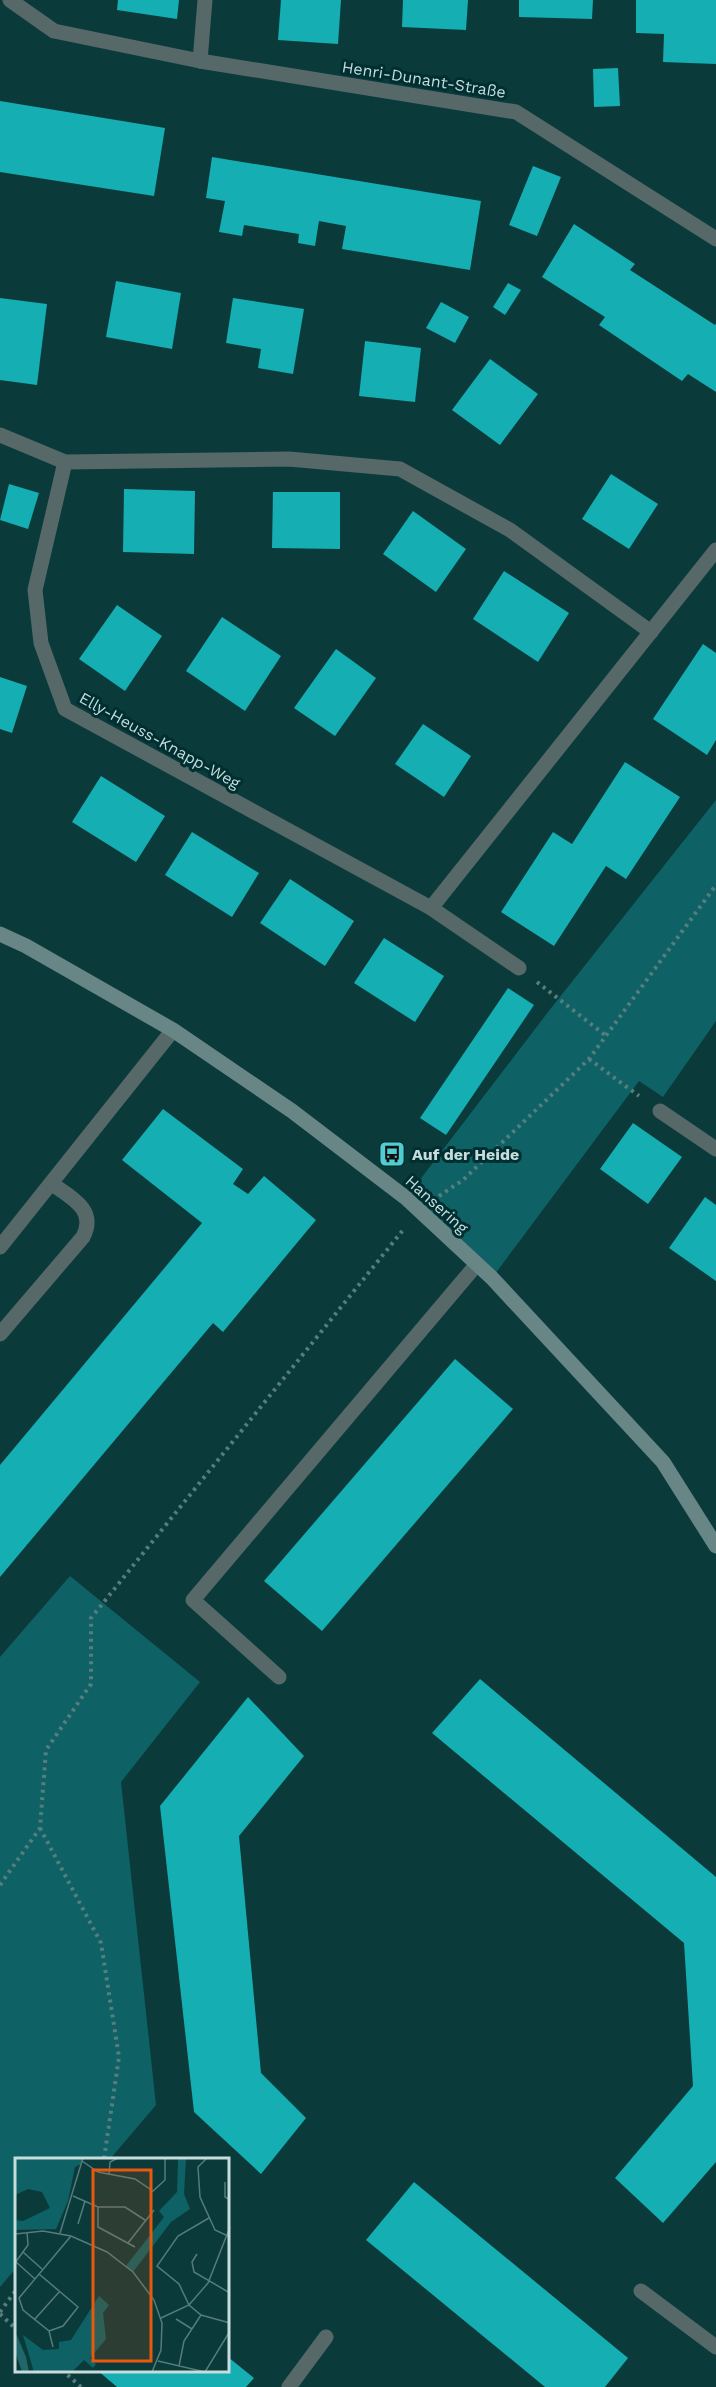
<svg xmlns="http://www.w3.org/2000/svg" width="716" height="2387" viewBox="0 0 716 2387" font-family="'Work Sans',sans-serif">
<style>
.green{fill:#0e6265}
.building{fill:#14aeb3}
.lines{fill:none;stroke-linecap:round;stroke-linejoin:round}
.path{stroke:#587d7e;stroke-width:4;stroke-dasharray:3 4.5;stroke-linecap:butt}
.lane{stroke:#566868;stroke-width:15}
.street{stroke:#566868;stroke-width:15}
.secondary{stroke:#698687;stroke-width:15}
.labels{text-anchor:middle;stroke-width:6;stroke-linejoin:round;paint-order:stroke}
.street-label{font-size:16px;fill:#c6dcdd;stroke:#002f31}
.poi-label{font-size:16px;font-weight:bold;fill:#c6dcdd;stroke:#002f31;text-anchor:start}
.inset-road{fill:none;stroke:#567b7c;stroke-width:1.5}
.view{fill:#e8590c;fill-opacity:0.15;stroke:#e8590c;stroke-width:3}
.inset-edge{fill:none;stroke:#c6dcdd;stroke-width:3}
</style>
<rect width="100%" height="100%" fill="#0b3a3b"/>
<!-- green -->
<g class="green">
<polygon points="716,800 716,1021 663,1097 639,1081 492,1278 406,1198 548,1012"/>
<polygon points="70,1576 200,1682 121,1782 156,2105 110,2159 16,2159 16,2268 0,2287 0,1657"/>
</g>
<!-- building -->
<g class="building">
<polygon points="118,0 179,0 177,19 117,10"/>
<polygon points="281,0 341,0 338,44 278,40"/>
<polygon points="403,0 468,0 466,30 402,27"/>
<polygon points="519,0 593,0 592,19 519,17"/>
<polygon points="636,0 716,0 716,64 663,62 664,34 636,33"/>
<polygon points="618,68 620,106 594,107 593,69"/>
<polygon points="0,101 165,128 154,196 0,172"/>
<polygon points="212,157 481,201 470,270 342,249 346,226 319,221 315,246 298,243 299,234 244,225 242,236 219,232 225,201 206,198"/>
<polygon points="533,166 561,177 537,236 509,225"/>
<polygon points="574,224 635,264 630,270 715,325 716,323 716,392 688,374 682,381 599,325 605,317 542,277"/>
<polygon points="116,281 181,293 172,349 106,337"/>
<polygon points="508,283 521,290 505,315 493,307"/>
<polygon points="0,298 47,304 37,385 0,380"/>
<polygon points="233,298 304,309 293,374 258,368 261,349 226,343"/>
<polygon points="441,302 469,317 455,343 426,328"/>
<polygon points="365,341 421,348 415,402 359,396"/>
<polygon points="490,359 538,394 500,445 452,410"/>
<polygon points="611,474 658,504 629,549 582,519"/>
<polygon points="9,484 39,493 28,529 0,520"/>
<polygon points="124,489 195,491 194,554 123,552"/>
<polygon points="273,492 340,492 340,549 272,548"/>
<polygon points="413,511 466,549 436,592 383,554"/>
<polygon points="504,571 569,613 538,662 473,619"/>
<polygon points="117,605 162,636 125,691 79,659"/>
<polygon points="222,617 281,656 245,711 186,671"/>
<polygon points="703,644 716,653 716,740 707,755 653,719"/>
<polygon points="336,649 376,678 335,736 294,708"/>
<polygon points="0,677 27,686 12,733 0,729"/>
<polygon points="423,724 471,756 444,797 395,764"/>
<polygon points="625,762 680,797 626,879 606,866 554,946 501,912 553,832 572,844"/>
<polygon points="101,776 165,816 136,862 72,822"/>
<polygon points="192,832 259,873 232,917 165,875"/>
<polygon points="290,879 354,921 325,966 260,923"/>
<polygon points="384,938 444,976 415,1022 354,983"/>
<polygon points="508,988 534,1005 446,1135 420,1118"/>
<polygon points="163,1109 243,1169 233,1184 248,1194 264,1176 316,1220 223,1332 213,1323 0,1577 0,1465 202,1223 122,1160"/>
<polygon points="633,1123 682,1157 648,1204 600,1169"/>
<polygon points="705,1197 716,1205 716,1281 669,1248"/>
<polygon points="455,1359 513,1409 322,1631 264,1581"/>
<polygon points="480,1679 716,1877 716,2162 663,2223 615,2178 693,2086 684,1943 432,1733"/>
<polygon points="248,1697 304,1756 239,1836 261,2073 306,2118 261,2174 194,2112 160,1806"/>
<polygon points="414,2182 628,2358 605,2387 545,2387 366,2240"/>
<polygon points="228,2357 254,2378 246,2387 117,2387 97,2370 228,2370"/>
</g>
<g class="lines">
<!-- path -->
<g class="path">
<polyline points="537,982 605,1035"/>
<polyline points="589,1059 639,1096"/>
<polyline points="439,1196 463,1180 589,1059 716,885"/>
<polyline points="40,1828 101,1943 119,2057 104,2159"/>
<polyline points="0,1885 40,1828 46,1750 91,1684 91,1618 403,1230"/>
<polyline points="0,2312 16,2290"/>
<polyline points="0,2314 16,2329"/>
<polyline points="62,2370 81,2387"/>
</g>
<!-- lane -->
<g class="lane">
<polyline points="0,1247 173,1030"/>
<path d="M0,1334L83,1237C97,1210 72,1198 52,1184"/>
<polyline points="279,1677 193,1600 477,1264"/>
<polyline points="641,2291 716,2347"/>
<polyline points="289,2387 326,2337"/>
</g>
<!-- street -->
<g class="street">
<polyline points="10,0 54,31 200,61 516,112 716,239"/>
<polyline points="200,61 205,0"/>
<polyline points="0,435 65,462 289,459 400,469 510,530 651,632"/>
<polyline points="65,462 35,590 41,643 65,709 431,908 519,968"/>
<polyline points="431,908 716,550"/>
<polyline points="660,1111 716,1149"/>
</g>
<!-- secondary -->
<polyline class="secondary" points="0,934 26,946 173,1030 292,1111 406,1198 492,1278 663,1462 716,1546"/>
</g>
<!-- icons -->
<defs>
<symbol id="bus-square" viewBox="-11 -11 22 22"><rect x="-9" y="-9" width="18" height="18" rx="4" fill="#51ccd1" stroke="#002f31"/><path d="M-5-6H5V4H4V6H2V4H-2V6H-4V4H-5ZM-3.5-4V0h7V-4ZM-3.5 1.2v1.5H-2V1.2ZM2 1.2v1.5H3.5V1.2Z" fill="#111"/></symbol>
</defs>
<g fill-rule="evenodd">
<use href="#bus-square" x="377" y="1139" width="30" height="30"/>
</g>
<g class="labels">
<!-- street labels -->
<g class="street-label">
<text transform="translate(424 79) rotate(9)" y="6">Henri-Dunant-Straße</text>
<text transform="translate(160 740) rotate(29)" y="6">Elly-Heuss-Knapp-Weg</text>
<text transform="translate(437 1204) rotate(42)" y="6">Hansering</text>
</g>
<!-- poi labels -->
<g class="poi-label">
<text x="412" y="1160">Auf der Heide</text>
</g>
</g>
<!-- overview -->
<g transform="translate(15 2158)">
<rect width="214" height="214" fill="#0b3a3b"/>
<path d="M0,0H68L66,6L60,9L53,43L41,71L0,72V62L8,63L35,50L27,34L13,31L0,37ZM163,0H171L169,36L175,51L156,64L118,114L111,108L149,59L144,53L162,34ZM84,138L94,147L88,155L91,181L75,200L81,206L78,210L69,202L57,214H19L8,177L28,192L44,191V184L56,182Z" fill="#0e6265"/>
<path d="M0,173L11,199L14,214H7L0,193Z" fill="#21676a"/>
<path class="inset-road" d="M192,0L183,9L185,39L200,72L215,79M67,3L83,14L120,21L138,33L150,22V0M94,17L95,4L103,0M210,24V39L215,42M58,38L83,49H110L130,62M83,49V69L120,89M194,60L163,78L142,108L164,126L174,147L186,157L215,165M63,66L70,43M45,75L68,0M0,76L28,73L56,78L92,94L118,114L139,142L147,165L146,192L137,214M113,85L139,52M8,94L27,111M182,96L177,104L179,114L215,135M1,104L20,121M0,105L13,87L12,74M24,116L63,149L48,168L34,173M146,160L174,147L193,125L215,69M161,161L177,171M19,162L45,133M38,189L34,173L8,152L4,140L56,78M143,203L190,214L215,173M164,208L169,183L186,157"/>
<path class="view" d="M78,12H136V203H78Z"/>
<rect width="214" height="214" class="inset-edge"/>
</g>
</svg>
